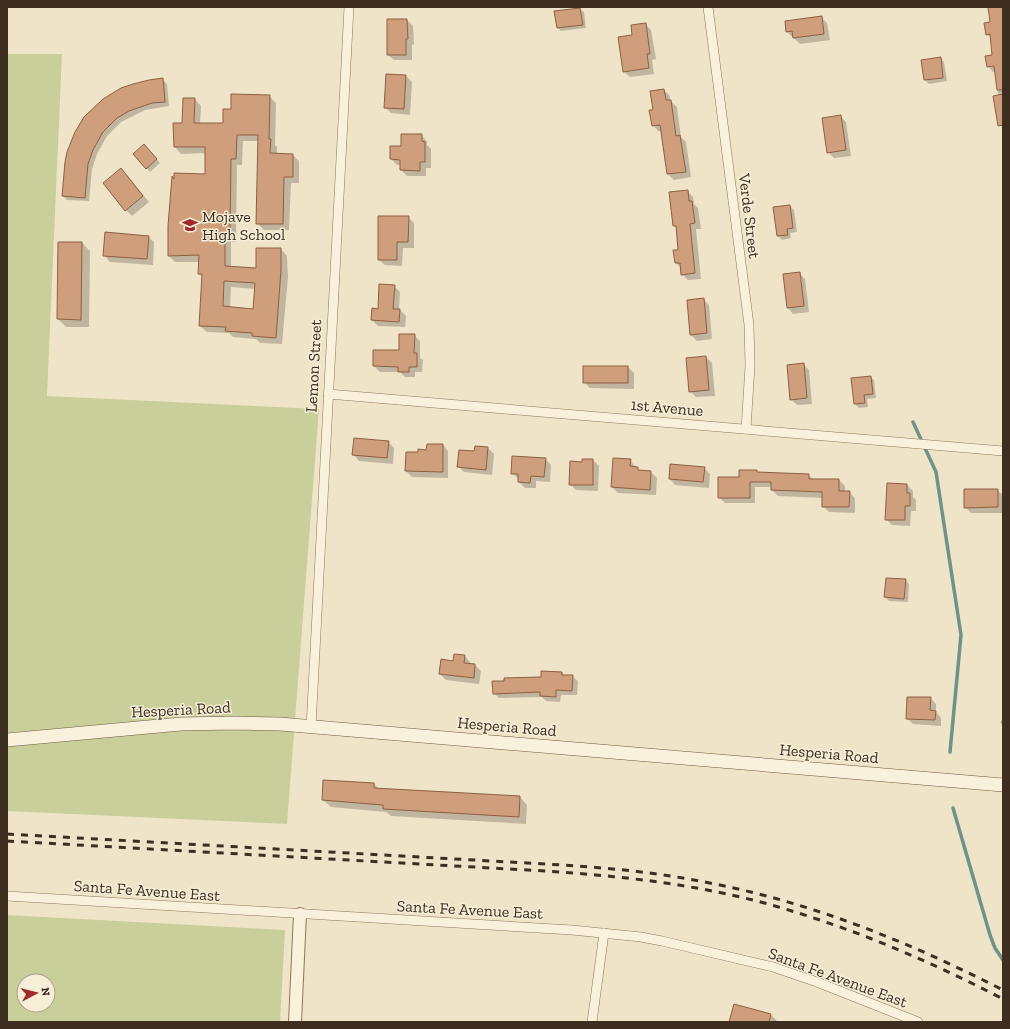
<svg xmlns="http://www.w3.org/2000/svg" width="1010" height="1029" viewBox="0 0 1010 1029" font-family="'Zilla Slab',serif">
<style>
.green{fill:#c9cf9b;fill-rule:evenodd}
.shadow{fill:#0003;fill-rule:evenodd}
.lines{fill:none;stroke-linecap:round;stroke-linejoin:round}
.stream{stroke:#6f938a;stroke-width:3.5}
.building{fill:#cf9f7d;stroke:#8d5f41;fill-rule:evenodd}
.minor-casing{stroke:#8d765c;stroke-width:10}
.tertiary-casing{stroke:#8d765c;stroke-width:14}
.secondary-casing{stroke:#6f573f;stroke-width:14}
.minor{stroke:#faf1dc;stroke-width:9}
.tertiary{stroke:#faf1dc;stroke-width:12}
.secondary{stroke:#faf1dc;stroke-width:13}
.rail{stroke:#3d2e20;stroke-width:3;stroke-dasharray:7 7;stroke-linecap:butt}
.labels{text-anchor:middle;stroke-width:3;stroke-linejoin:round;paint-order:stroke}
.poi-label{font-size:16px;fill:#3d2e20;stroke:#f7eed8;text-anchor:start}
.street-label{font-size:16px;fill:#3d2e20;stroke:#f7eed8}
</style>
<rect width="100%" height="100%" fill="#f0e4c8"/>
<!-- green -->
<g class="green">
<polygon points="7,54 62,54 47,396 319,409 287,824 7,811"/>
<path d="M7,915L285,930L280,1022H7ZM24,981H48V1005H24Z"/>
</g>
<!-- shadow -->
<g class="shadow">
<polygon points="989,7 1003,7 1003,139 996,72 993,72 988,66 993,56 992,39 987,34 992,23"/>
<polygon points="580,9 584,12 586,28 561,31 558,28 555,12"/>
<polygon points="821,17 827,23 830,40 800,44 787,32"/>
<polygon points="407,20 413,26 414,44 412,45 412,60 394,60 388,55"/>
<polygon points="645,24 651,30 656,59 652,60 654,74 630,77 624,72 633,36"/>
<polygon points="940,58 944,62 947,81 929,84 925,80 922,61"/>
<polygon points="386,75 406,76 412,82 410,115 391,113 385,107"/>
<polygon points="162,79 167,84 169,106 145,110 121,122 107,136 97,154 92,169 89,201 67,200 63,196 68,153"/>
<polygon points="664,90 670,96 670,100 677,107 681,137 686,142 691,177 674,180 668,174 662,131 658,131 653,125 654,111"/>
<path d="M269,96L276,103L275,145L277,147V154L293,155L299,161V183H291L289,230H264L257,223L259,141H243L242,165H237L236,242H231V267L257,269L281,249L287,256L288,277L282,344L260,343L256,339L233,337L229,333L207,332L200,326L203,277L199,274L200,262H175L169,256L175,181L206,175V153L181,154L175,147L183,124L195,99L201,106L200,124H224L232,110ZM231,287L256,289L254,310L230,308Z"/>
<polygon points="840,116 846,122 851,156 834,158 828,152"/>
<polygon points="421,135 427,141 427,145 431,149 431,168 426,168 426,176 407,176 401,170 401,165 397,165 391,159 402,147"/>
<polygon points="148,149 160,163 150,172 134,154"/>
<polygon points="127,175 149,202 132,216 126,210"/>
<polygon points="687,191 693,197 694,204 698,208 701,229 696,229 701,279 688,280 682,274 682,269 676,263 680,251 677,228 674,226"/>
<polygon points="790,206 794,210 797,232 790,233 791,238 782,240 778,236 775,208"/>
<polygon points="408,217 414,223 414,248 403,248 402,266 385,265 379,260"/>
<polygon points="148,237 154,242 153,265 110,262 105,256"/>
<polygon points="82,243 90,251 89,327 66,327 58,319"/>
<polygon points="799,273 805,279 809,312 793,314 788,308"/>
<polygon points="394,286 400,292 399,309 406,316 405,327 378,326 372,320"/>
<polygon points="703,299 709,305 712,339 697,341 691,335"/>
<polygon points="414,335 420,341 420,358 423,360 422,372 415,372 415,377 405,377 400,372 380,372 374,366 400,351"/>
<polygon points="706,357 712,363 715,396 696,397 690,391"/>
<polygon points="803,364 809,370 812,404 797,405 791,399"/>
<polygon points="628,367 634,373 634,389 590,388 584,382"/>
<polygon points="870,377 874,380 876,398 867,399 868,407 859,408 855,404"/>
<polygon points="388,442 394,448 393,464 359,461 354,455"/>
<polygon points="443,445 448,451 448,478 412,477 406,471 419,453"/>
<polygon points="475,447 488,448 494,454 492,475 464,472 458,466 475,452"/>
<polygon points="545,459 551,465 550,482 536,481 536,488 525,488 519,482 519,479 512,473"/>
<polygon points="593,460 599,466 598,491 576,490 570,484 583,463"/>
<polygon points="630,460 636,468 642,472 651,472 657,478 656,495 618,493 612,487"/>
<polygon points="704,468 710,474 709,488 675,485 670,479"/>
<polygon points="740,471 808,475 814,480 839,480 845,486 845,492 849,492 855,498 855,513 829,512 823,506 823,498 778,496 772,490 772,487 755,487 755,503 725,503 719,497 740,478"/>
<polygon points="907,485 913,491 913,497 916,500 916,511 911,511 910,526 892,525 886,519"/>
<polygon points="997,490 1003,495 1003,513 971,513 965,507"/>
<polygon points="905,580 909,584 908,602 889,601 885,597"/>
<polygon points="465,656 470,662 470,664 475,665 481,671 479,684 446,680 440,674 454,662"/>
<polygon points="562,673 565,676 572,676 578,681 577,695 561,695 560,702 546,701 542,697 499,698 494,693"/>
<polygon points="930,698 936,704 936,712 941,718 941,726 913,724 907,718"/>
<polygon points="1003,719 1003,726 1000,722"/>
<polygon points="374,784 379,789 520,797 527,805 526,824 391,816 386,812 331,807 323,800"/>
<polygon points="771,1015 777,1021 776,1022 730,1022"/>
</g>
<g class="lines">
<!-- stream -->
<g class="stream">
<polyline points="913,422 936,472 961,635 950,752"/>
<polyline points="953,808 990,935 995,948 1003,960"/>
</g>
</g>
<!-- building -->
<g class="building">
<polygon points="988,7 1003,7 1003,90 997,90 994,66 987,67 985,56 992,55 990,34 986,35 984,23 990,22"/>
<polygon points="580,8 583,25 557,28 554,11"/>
<polygon points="822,16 824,34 793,38 792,31 786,32 785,21"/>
<polygon points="387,19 407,19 408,39 406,39 406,55 387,55"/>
<polygon points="646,23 650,54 647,54 649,68 623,72 618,37 632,35 631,25"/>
<polygon points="941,57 943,78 924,80 921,60"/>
<polygon points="386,74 406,75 404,109 384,108"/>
<polygon points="163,78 165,102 152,103 129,111 117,118 103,132 93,150 88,164 85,198 62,196 65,162 67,152 75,132 84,117 103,99 121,88 133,84 149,80"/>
<polygon points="664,89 666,100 671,100 676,136 680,135 686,172 667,174 660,125 652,126 649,110 653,110 650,91"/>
<path d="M231,94L270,95L269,139H271L270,153L293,154V177H284L283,224H256L258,135H237L236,159H231L230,236H225V266L256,268V248H281V270L276,338L252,336V333L225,331L226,327L199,326L202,274H198L199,255L168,256V226L172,176L174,179V173L205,174V147H174L173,123H182L183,98H195L194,123H223V109H231ZM224,281L255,283L253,309L223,306Z"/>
<polygon points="1003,94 1003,125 998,126 993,96"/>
<polygon points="841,115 846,150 827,153 822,118"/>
<polygon points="401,134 422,134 422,141 425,142 425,162 420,162 420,171 400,170 400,160 390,159 390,146 401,146"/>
<polygon points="144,144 157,159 146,169 133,154"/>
<polygon points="121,168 143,196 125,211 103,183"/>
<polygon points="688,190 689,201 692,201 695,223 690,224 695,273 681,275 680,263 675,263 673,250 678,250 676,226 673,226 669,192"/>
<polygon points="790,205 793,228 787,229 788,235 777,236 773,207"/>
<polygon points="378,216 409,216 408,242 397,242 397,260 378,260"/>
<polygon points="105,232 149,236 147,259 103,256"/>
<polygon points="58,242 82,242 81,320 57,319"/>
<polygon points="800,272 804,306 787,308 783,274"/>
<polygon points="379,284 395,285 393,309 400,309 399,322 371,320 372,308 378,309"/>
<polygon points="704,298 707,333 690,335 687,300"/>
<polygon points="399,334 415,334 414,353 417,353 417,367 409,367 409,372 398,372 398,367 373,366 373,350 399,350"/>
<polygon points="706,356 709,390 689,392 686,358"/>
<polygon points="804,363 807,398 790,400 787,365"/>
<rect x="583" y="366" width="45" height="17"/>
<polygon points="871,376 873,394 864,395 865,403 854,404 851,378"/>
<polygon points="354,438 389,441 387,458 352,455"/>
<polygon points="427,444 443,444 443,472 405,471 406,452 418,452 418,449 426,450"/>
<polygon points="475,446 488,447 486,470 457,467 459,450 474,451"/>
<polygon points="512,456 546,458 544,477 531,476 530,483 518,482 518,474 511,474"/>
<polygon points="613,458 631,459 630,466 638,467 638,470 651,471 650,490 611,487"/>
<polygon points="582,459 593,459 593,485 569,485 570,461 582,462"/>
<polygon points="670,464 705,467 703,482 669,479"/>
<polygon points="739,470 757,470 757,472 809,474 809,479 839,479 839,491 850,491 849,507 822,507 822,492 771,490 771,482 750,482 750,498 718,498 718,477 739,477"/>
<polygon points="887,483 907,484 907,493 910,493 910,506 905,506 905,520 885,520"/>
<polygon points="964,489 998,489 998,507 964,508"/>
<polygon points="886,578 906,579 904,599 884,597"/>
<polygon points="454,654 465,655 464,663 475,664 474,678 439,674 441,659 453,661"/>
<polygon points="541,671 562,672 562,675 573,675 572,691 556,690 556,697 540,696 540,692 493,694 492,681 504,681 504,678 541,677"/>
<polygon points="907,697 931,697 930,710 936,711 935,720 906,719"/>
<polygon points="323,780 374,783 374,788 520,796 519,817 383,809 383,805 322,800"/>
<polygon points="734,1004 771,1014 769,1022 729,1022"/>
</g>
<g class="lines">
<defs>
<g id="minor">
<polyline points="708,7 749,325 750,366 746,429"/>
<polyline points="328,394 1003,451"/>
<polyline points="311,727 349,7"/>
<polyline points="7,896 572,930 641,937 662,941 773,967 817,982 918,1022"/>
<polyline points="592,1022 604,933"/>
</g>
<polyline id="tertiary" points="295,1022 300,914"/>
<polyline id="secondary" points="7,740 181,724 235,723 280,724 1003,785"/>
</defs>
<!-- minor casing -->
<use href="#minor" class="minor-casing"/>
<!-- tertiary casing -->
<use href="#tertiary" class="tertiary-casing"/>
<!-- secondary casing -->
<use href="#secondary" class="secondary-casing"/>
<!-- minor -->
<use href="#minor" class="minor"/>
<!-- tertiary -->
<use href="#tertiary" class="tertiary"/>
<!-- secondary -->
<use href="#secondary" class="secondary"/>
<!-- rail -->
<g class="rail">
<path d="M7,834L545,864C597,867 648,871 699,881C806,900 907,941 1003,990"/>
<path d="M7,841L545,871C620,876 695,884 768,904C850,927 928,960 1003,999"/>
</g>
</g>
<!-- icons -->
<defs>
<symbol id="school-bare" viewBox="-9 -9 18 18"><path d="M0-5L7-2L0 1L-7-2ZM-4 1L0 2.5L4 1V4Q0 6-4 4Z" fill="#9e2a2b" stroke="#f7eed8" stroke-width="2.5" paint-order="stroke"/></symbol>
</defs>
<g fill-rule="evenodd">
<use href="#school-bare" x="179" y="214" width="22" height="22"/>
</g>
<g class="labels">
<!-- poi labels -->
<g class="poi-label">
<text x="202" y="222">Mojave<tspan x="202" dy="18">High School</tspan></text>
</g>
<!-- street labels -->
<g class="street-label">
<text transform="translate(750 216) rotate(83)" y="6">Verde Street</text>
<text transform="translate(313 366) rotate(-87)" y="6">Lemon Street</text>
<text transform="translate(667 407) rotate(5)" y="6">1st Avenue</text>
<text transform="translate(181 709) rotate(-3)" y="6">Hesperia Road</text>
<text transform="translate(507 726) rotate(5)" y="6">Hesperia Road</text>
<text transform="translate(829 753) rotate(5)" y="6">Hesperia Road</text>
<text transform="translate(147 890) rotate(4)" y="6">Santa Fe Avenue East</text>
<text transform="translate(470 909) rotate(3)" y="6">Santa Fe Avenue East</text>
<text transform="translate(838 977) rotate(20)" y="6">Santa Fe Avenue East</text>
</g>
</g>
<!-- border -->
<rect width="1010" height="1029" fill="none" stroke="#3d2e20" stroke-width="16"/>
<!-- north arrow -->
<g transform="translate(36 993) rotate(83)"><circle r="19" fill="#f7eed8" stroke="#ada18e"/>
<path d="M0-3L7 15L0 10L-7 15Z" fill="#9e2a2b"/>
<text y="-6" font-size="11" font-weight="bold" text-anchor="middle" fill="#3d2e20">N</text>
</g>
</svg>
